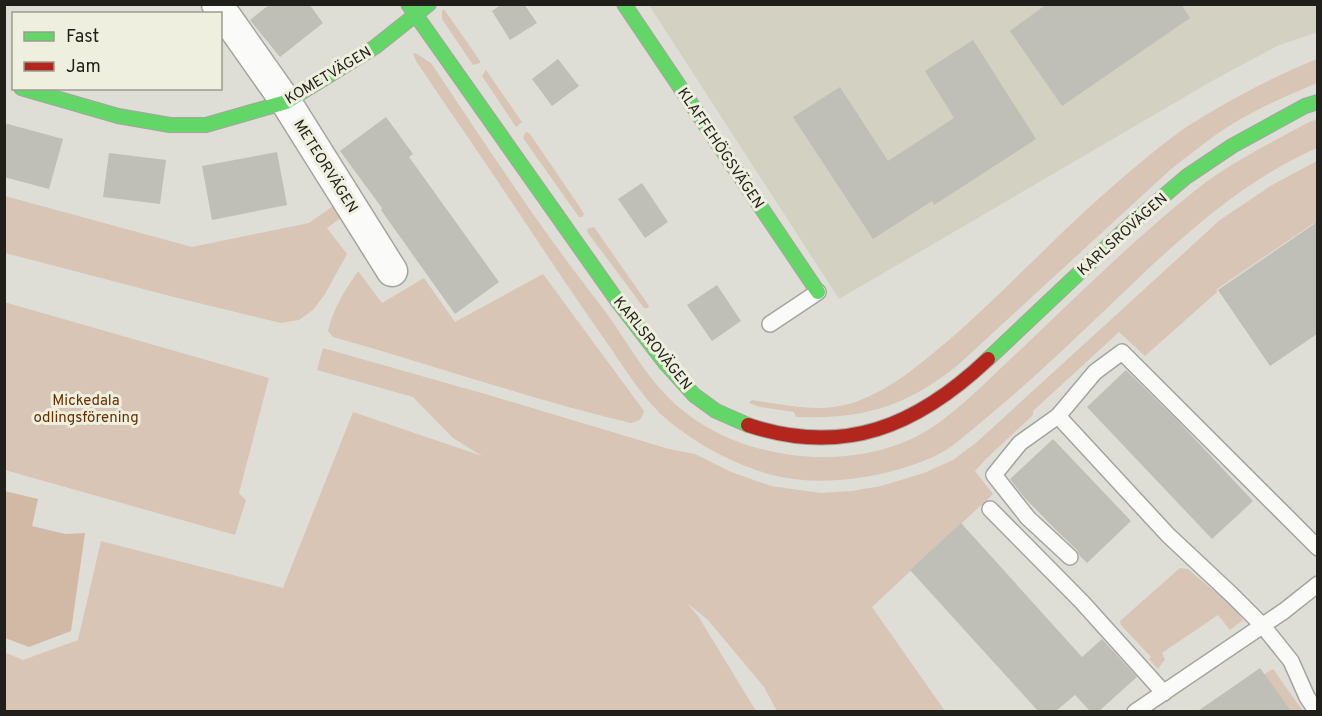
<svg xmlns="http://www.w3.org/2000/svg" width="1322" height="716" viewBox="0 0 1322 716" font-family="Overpass,sans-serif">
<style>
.built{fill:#d2d1c2}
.green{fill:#d8c5b6}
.forest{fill:#d1b9a6}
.building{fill:#bfbeb7}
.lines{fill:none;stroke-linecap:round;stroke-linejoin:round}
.lane-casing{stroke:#a5a59f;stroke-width:18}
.street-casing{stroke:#a5a59f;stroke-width:33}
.fast-casing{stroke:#a5a59f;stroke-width:16}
.jam-casing{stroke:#a5a59f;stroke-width:16}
.lane{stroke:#fafaf9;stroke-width:15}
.street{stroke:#fafaf9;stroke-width:30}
.fast{stroke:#63d668;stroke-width:14}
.jam{stroke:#b3261e;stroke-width:14}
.labels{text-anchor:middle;stroke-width:6;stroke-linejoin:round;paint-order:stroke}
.street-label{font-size:15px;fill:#201f1a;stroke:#efefdf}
.park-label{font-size:15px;fill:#683001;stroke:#efefdf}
</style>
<rect width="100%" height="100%" fill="#deded6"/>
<!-- built -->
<polygon class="built" points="1317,4 1318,32 1277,46 1212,81 839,299 649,5"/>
<!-- green -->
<g class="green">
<polygon points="444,9 480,61 480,63 473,65 442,19 442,11"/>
<path d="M413,53L417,54L431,63C476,130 521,199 569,264C583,283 598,301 612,321C634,353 654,389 686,413C752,465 867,474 937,424C966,403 991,377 1017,353C1076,297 1134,239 1197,189C1231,162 1271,143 1309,122L1317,119V148C1253,176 1200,221 1149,268C1112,303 1075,339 1038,373C1017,392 995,411 973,429C962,438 951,448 939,454C895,476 825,488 777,476C738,467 695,444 664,417C645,400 626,371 612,350C587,315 563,279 539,243C499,182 457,122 416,61Z"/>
<path d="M1317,59V83C1286,96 1254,110 1226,128C1206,141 1188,156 1170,170L971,353C962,361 953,370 942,377C895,411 852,419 796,417L794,412L760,407L749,403L752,400C786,405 822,414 855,402C892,389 920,364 949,340C996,299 1039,254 1084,212C1116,183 1150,153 1185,128C1195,121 1206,115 1216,109C1249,90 1282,73 1317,59Z"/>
<polygon points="486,70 522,122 516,127 482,76"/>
<polygon points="527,132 530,134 579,206 584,214 582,217 579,217 523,138 525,133"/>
<polygon points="1317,161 1317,227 1314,223 1217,289 1217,292 1145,356 1119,332 1033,411 1033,415 986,459 975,471 993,494 872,607 945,711 777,711 764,687 708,620 687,603 698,616 756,711 5,711 4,652 23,660 78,640 101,541 283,588 353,412 482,456 453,438 413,397 317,370 323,348 492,396 669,449 695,454 731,472 771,486 821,493 852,491 881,486 924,473 953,460 977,442 1220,220 1272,185"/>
<polygon points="5,196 192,247 309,223 336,204 343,216 327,228 347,254 325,294 313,310 299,320 281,323 174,297 5,253"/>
<polygon points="594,227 649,306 648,308 644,308 588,233 587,229"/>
<path d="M358,271L382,303L424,278L455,322L543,274L644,411C642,420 639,421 631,423C530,399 433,365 333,337L328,331C333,309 345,290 358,271Z"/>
<polygon points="4,302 269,378 239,493 246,500 235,535 5,470"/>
<polygon points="1180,568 1188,569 1215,592 1229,601 1243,620 1230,630 1218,615 1162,653 1165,659 1158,669 1149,659 1151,657 1121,625 1120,621"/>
<polygon points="1273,669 1303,711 1288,711 1263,675"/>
</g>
<!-- forest -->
<polygon class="forest" points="4,491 38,499 32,526 65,534 85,533 71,631 29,647 5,638"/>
<!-- building -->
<g class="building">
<polygon points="270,4 309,4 323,23 280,57 250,20"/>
<polygon points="502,4 524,4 537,23 510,40 492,11"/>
<polygon points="1047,4 1181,4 1190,18 1062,106 1010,31"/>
<polygon points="973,40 1036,139 934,205 932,201 873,239 793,117 840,87 888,161 954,118 925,71"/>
<polygon points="558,59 579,86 552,106 532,79"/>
<polygon points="386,117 413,154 409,157 499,282 455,314 381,210 382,208 340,151"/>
<polygon points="4,123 63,139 49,189 4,177"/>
<polygon points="277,152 287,205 212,220 202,166"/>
<polygon points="109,153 166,160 160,204 103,197"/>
<polygon points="642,183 668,222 645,238 618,199"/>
<polygon points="1317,222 1317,334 1270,366 1218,290"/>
<polygon points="717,285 741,321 712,341 687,305"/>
<polygon points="1126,370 1176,419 1253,501 1212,539 1087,407"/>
<polygon points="1053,439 1131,521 1087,563 1079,555 1077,550 1056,530 1023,496 1010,479"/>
<polygon points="961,523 1082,657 1102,639 1137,677 1099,711 1090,711 1075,695 1056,711 1038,711 910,570"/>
<polygon points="1260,668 1291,711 1198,711"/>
</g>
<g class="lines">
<defs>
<g id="lane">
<polyline points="770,324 818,292"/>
<polyline points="1058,416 1168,535 1232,595 1263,626 1291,661 1307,697 1317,712"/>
<polyline points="990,509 1082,602 1164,693"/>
<polyline points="1070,557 1028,518 994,475 1020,443 1058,416 1095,372 1122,352 1318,548"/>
<polyline points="1135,712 1284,611 1318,584"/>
</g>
<polyline id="street" points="217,4 286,102 392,271"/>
<g id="fast">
<polyline points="408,4 616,299 666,364 694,395 716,411 748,425"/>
<polyline points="624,4 818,292"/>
<polyline points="21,88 118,116 170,125 206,125 286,102 375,47 429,4"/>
<polyline points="988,359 1133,222 1186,177 1232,146 1305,106 1318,102"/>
</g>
<path id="jam" d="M748,425C844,457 917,426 988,359"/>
</defs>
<!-- lane casing -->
<use href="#lane" class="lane-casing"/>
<!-- street casing -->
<use href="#street" class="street-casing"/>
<!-- fast casing -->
<use href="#fast" class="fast-casing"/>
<!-- jam casing -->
<use href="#jam" class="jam-casing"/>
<!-- lane -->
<use href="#lane" class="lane"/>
<!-- street -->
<use href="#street" class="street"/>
<!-- fast -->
<use href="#fast" class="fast"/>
<!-- jam -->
<use href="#jam" class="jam"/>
</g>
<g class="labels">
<!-- street labels -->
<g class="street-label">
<text transform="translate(328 75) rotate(-31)" y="5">KOMETVÄGEN</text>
<text transform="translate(721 148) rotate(56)" y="5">KLAFFEHÖGSVÄGEN</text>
<text transform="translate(326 166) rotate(58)" y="5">METEORVÄGEN</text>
<text transform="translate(1122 234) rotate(-42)" y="5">KARLSROVÄGEN</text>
<text transform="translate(653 343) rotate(51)" y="5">KARLSROVÄGEN</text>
</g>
<!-- park labels -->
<g class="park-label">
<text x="86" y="405">Mickedala<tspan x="86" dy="17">odlingsförening</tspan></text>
</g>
</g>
<!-- border -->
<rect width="1322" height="716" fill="none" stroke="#201f1a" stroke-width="12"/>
<!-- legend -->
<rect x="12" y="12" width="210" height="78" fill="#efefdf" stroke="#9c9c90" stroke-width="1.5"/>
<rect x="24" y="32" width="30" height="9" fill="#63d668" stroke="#9c9c90" stroke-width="1.5"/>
<text x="66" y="42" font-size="18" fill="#201f1a">Fast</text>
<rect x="24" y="62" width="30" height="9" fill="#b3261e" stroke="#9c9c90" stroke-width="1.5"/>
<text x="66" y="72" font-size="18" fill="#201f1a">Jam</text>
</svg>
